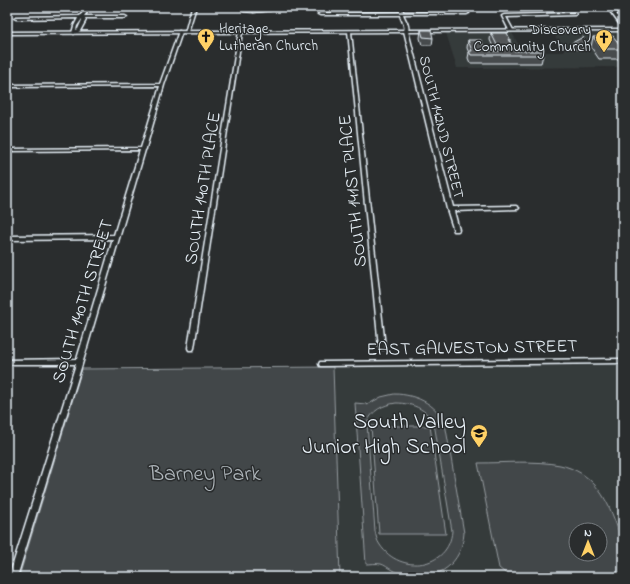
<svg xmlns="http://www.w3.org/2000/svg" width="630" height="584" viewBox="0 0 630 584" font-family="'Indie Flower',sans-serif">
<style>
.built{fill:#363a3b;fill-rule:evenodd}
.green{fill:#424648;stroke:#959ca0;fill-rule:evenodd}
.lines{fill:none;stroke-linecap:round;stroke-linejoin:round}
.minor-casing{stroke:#e8f1f8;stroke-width:3}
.major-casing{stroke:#e8f1f8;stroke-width:3}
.minor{fill:#2a2d2e;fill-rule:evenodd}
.major{fill:#2a2d2e;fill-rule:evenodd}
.wall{fill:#474b4d;stroke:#e8f1f8}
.shaded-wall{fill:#3a3d3e;stroke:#e8f1f8}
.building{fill:#535759;stroke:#e8f1f8}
.labels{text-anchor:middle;stroke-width:3;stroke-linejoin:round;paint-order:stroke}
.far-poi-label{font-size:15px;fill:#e8f1f8;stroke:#2a2d2e;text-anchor:start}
.far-street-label{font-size:15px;fill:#e8f1f8;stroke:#2a2d2e}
.street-label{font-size:18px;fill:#e8f1f8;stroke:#2a2d2e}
.near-poi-label{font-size:22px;fill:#e8f1f8;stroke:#2a2d2e;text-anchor:end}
.near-park-label{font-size:22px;fill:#aeb5ba;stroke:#2a2d2e}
</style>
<rect width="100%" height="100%" fill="#2a2d2e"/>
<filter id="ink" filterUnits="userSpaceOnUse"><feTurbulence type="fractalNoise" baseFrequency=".025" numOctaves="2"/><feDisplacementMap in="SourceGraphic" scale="8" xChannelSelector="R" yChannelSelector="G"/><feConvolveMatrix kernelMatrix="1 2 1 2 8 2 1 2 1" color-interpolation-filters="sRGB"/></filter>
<g filter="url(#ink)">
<!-- built -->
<g class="built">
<polygon points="446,33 512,33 523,52 565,52 553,33 619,33 623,34 623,67 457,68"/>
<path d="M623,364V577H340L333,367ZM576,530H600V554H576Z"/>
</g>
<!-- green -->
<g class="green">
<polygon points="333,367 340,577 19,577 82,369"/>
<path d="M394,394C417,394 441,406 446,429L464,533C462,563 439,581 409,576C403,575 397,573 392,570C388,568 385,565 381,564C376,563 371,564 366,564L355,403L366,404L367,405L381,397ZM396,403C413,403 431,410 435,429L452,531C449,569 400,575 380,545C377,541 376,536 375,531L367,423C372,410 383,405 396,403Z"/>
<polygon points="371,426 430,426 446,534 379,534"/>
<path d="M478,463C505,463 534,460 560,465C592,472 606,496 616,524C618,531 621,537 623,544C625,553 623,565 623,575L509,576L499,568ZM576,530H600V554H576Z"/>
</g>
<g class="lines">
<defs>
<g id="minor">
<path d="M87,7H91L84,16H125L127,17L125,18H85L86,20L80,31L74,34L72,33L74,26L78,18L16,19L14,18L16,17L80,16ZM82,19V20L78,29L76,30L77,26Z"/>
<polygon points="192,7 196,7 188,32 185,33"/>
<path d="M398,7H402L403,12H467L469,13L467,14H403C405,20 410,25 408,31L453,207L516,206L519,208L518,209L454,211L459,230L458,231H454L447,209L404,31C406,25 401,20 400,15H320L318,14L320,13L400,12Z"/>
<polygon points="574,13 576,14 575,15 506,17 513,30 511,31 509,30 502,16 504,15"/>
<polygon points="179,31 182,32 164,85 146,148 146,149 145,150 83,361 17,577 9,577 76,364 7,364 7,360 77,359 113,239 7,240 7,236 114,235 140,150 7,151 7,149 141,148 160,86 7,87 7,85 160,84"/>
<polygon points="239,31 242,32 194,348 193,350 189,350 188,348"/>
<polygon points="348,31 351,32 385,347 384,349 380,349 379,347"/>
<polygon points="623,359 623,363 322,366 320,366 319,364 320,362 322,362"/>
</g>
<g id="major">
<polygon points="607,7 611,7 623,22 623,26 621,26"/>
<polygon points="623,29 623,31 7,34 7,32"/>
</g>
</defs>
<!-- minor casing -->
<use href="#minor" class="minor-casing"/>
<!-- major casing -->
<use href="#major" class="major-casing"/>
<!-- minor -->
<use href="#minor" class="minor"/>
<!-- major -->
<use href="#major" class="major"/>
</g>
<!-- wall -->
<g class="wall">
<polygon points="243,7 271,7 271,11 253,13 243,12"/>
<polygon points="421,30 433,38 432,45 422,45 420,38"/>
<polygon points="491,33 510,39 510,42 514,51 543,55 541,63 470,63 468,58 469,53 467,48 468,40 486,51 495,51 490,40"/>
<polygon points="593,37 623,49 620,59 599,59 591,47"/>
<polygon points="572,43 587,43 585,48 582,50 571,48"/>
</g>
<!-- shaded-wall -->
<g class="shaded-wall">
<polygon points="253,7 271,7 271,11 253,13"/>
<polygon points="587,43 585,48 582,50 583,45"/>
</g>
<!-- building -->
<g class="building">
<polygon points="421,30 431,30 433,38 423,37"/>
<polygon points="491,33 507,33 510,39 508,39 514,51 543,51 543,55 471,55 469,51 472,51 468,40 481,40 486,51 500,51"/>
<polygon points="613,36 623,49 602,49 593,37"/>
<polygon points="583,37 587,43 583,45 572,43"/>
</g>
</g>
<!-- icons -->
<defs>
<symbol id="church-pin" viewBox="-11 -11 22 30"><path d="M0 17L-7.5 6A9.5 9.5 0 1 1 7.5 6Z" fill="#ffd166" stroke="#2a2d2e"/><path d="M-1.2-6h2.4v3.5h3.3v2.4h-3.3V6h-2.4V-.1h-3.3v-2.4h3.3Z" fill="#111"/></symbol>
<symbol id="school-pin" viewBox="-11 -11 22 30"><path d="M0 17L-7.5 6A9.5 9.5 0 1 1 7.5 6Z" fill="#ffd166" stroke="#2a2d2e"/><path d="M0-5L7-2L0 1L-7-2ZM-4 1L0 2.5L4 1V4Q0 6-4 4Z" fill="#111"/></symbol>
</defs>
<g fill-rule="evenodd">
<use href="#church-pin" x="196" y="27" width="20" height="27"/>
<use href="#church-pin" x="594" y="28" width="20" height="27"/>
<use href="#school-pin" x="469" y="423" width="20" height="27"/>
</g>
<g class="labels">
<!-- far-poi labels -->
<g class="far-poi-label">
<text x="219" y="33">Heritage<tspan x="219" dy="17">Lutheran Church</tspan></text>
<text x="591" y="34" text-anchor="end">Discovery<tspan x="591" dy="17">Community Church</tspan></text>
</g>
<!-- far-street labels -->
<g class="far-street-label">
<text transform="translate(442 127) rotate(76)" y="5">SOUTH 142ND STREET</text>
</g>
<!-- street labels -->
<g class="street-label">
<text transform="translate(202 188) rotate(-81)" y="6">SOUTH 140TH PLACE</text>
<text transform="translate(352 191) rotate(-96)" y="6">SOUTH 141ST PLACE</text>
<text transform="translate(82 301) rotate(-73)" y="6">SOUTH 140TH STREET</text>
<text transform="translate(472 347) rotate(-1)" y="6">EAST GALVESTON STREET</text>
</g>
<!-- near-poi labels -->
<g class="near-poi-label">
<text x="466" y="428">South Valley<tspan x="466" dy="25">Junior High School</tspan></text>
</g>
<!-- near-park labels -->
<g class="near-park-label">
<text x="205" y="480">Barney Park</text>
</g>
</g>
<!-- margin -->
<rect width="630" height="584" fill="none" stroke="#2a2d2e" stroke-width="24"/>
<rect x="12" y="12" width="606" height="560" fill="none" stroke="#e8f1f8" stroke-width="1.5" filter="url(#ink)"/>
<!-- north arrow -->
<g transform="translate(588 542)"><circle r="19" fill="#2a2d2e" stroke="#767b7f"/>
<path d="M0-3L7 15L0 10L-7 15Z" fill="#ffd166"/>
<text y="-6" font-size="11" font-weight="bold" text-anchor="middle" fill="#e8f1f8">N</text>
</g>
</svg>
